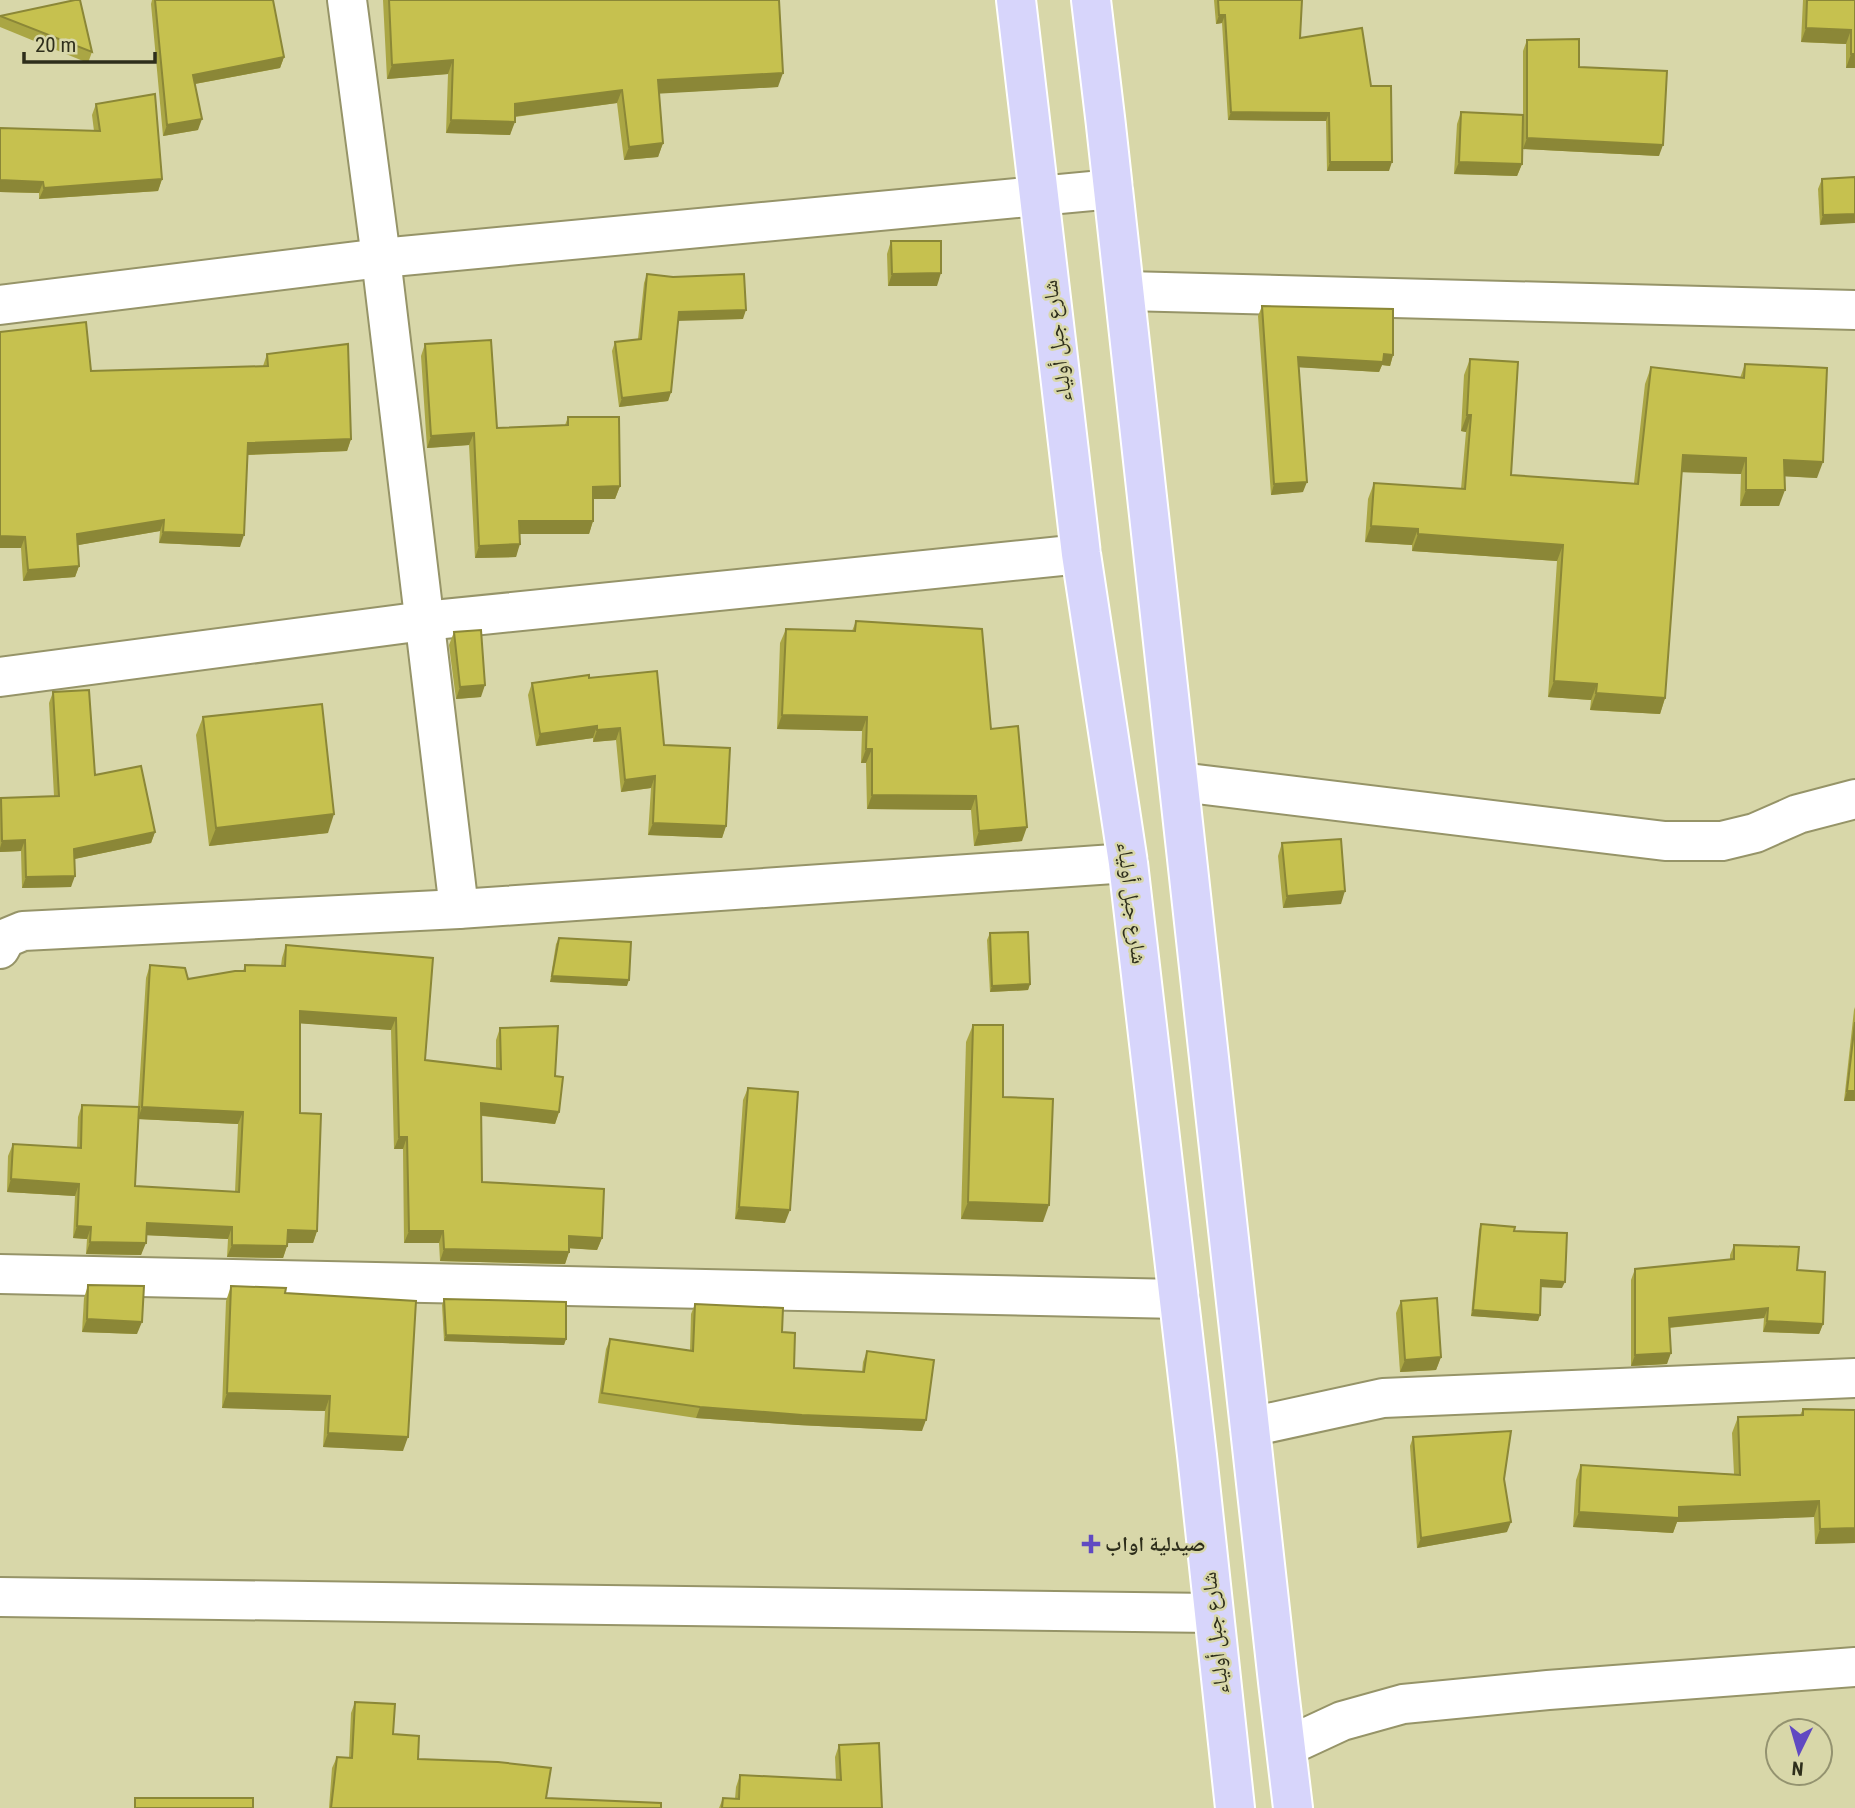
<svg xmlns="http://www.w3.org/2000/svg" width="1855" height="1808" viewBox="0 0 1855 1808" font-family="'Roboto Condensed','Noto Naskh Arabic',sans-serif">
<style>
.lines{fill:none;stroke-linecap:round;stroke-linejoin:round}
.minor-casing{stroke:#969468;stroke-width:42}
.primary-casing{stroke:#fff;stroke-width:42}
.minor{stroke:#fff;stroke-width:38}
.primary{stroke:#d7d5fb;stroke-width:38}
.wall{fill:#aaa644;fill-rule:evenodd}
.shaded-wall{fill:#8b8737}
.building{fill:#c6c14f;stroke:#8b8737;stroke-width:2}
.poi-dot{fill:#6049c2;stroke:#d8d7a9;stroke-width:2.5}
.labels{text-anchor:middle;stroke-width:5;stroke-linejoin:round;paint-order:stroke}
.street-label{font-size:21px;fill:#2e2e1b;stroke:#d8d7a9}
.poi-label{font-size:21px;font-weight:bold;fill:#2e2e1b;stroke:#d8d7a9;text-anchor:start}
</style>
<rect width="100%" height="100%" fill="#d8d7a9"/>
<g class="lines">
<defs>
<g id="minor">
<polyline points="347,0 381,258 459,909"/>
<polyline points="1126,291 1855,310"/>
<polyline points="0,305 381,258 1113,189"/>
<polyline points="0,677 424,621 1081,554"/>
<polyline points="1180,782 1665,841 1722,841 1755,833 1798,814 1855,799"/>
<polyline points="0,949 6,938 23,931 459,909 1128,863"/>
<polyline points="0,1274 1179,1299"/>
<polyline points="1250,1427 1383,1398 1855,1378"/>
<polyline points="0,1597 1213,1613"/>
<polyline points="1286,1747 1342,1721 1403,1704 1548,1690 1855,1667"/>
</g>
<g id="primary">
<polyline points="1016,0 1081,554 1128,863 1197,1455 1235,1808"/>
<path d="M1091,0C1164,602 1220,1206 1293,1808"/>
</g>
</defs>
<!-- minor casing -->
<use href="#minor" class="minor-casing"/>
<!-- primary casing -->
<use href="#primary" class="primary-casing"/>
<!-- minor -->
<use href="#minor" class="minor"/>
<!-- primary -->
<use href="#primary" class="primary"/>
</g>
<!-- wall -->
<g class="wall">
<polygon points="152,0 273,0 284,57 280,68 195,84 198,130 163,136 151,4"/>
<polygon points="383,0 779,0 778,87 659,93 663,143 658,157 624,160 617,103 515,117 510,135 446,133 448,74 387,79"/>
<polygon points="1214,0 1302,0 1300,38 1371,86 1389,171 1327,171 1326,121 1228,120 1222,23 1216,24"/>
<polygon points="1803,0 1855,0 1855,68 1846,68 1846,44 1801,42"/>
<polygon points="0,15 92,52 88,63 0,27"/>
<polygon points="1527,40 1579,67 1659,156 1523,149 1522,164 1517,176 1454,174 1457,124 1461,112 1523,115 1523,51"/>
<polygon points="96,104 162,179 158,191 39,199 39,193 0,192 94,131 92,115"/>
<polygon points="1855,177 1820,225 1818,189 1822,179"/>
<polygon points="891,241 937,286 888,286 887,254"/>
<polygon points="647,274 743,319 678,320 671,392 668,401 619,407 612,351 615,342 638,339 644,283"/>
<polygon points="1262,306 1393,355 1390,366 1382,365 1379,372 1299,367 1303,492 1271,495 1258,316"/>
<polygon points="0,332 91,371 263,366 267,354 351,439 347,451 248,455 240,547 159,543 160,531 78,545 79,566 75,577 23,581 21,548 0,548"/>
<polygon points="425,344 497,428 565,425 568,417 620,486 615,499 593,499 593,521 589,534 520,534 516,557 475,558 469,445 427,448 421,356"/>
<polygon points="1470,359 1511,475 1634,483 1645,384 1651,367 1740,378 1745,364 1817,478 1785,476 1779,506 1740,506 1741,474 1682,472 1665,698 1660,714 1590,710 1591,700 1548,697 1557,561 1412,551 1412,545 1365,542 1368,499 1374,483 1461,489 1466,432 1461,431 1464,375"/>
<polygon points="856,621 991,729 1022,841 974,846 971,810 867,809 866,763 861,763 862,731 777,729 780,643 786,629 852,631"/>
<polygon points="454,632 481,697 456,699 449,645"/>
<polygon points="589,678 664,745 726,826 722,838 648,835 651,788 621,792 616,740 593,742 593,738 536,746 528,695 532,683"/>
<polygon points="53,692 95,775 155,832 151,843 74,859 71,887 22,888 21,851 0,852 0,801 1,798 54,796 49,703"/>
<polygon points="203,717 328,833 209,846 196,735"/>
<polygon points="1282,843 1341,904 1283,908 1278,856"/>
<polygon points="990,933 1030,984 1028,990 990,992 987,940"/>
<polygon points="559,938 627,986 550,982 556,944"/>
<path d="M286,945L433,958L425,1060L496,1069V1040L500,1028L555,1076L559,1112L555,1124L482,1116V1182L602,1238L597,1250L569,1248V1252L565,1264L440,1261L439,1243H404L403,1149H394L391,1030L300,1023V1113L317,1231L313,1243H288L283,1258L227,1257L228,1239L146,1235L141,1255L86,1254L87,1239L73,1238L75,1196L7,1192L8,1156L13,1144L77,1148L78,1117L82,1105L138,1107L146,978L150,965L188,979L243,971L245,965L281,966L282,958ZM138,1119L238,1124L235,1192L135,1186Z"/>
<polygon points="1855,1007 1855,1101 1844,1101 1854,1010"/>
<polygon points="973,1025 1003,1097 1043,1222 961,1219 966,1042"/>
<polygon points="748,1088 785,1223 735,1219 743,1100"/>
<polygon points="1481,1224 1514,1231 1562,1288 1541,1287 1540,1315 1538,1321 1471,1316 1479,1230"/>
<polygon points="1734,1245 1797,1270 1823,1324 1819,1334 1763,1332 1764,1318 1669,1328 1667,1364 1631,1366 1631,1280 1635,1269 1730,1260 1730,1255"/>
<polygon points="88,1285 137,1334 82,1332 84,1298"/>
<polygon points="231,1286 285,1293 403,1451 323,1447 325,1411 222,1408 226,1301"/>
<polygon points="444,1299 566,1339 564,1345 444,1341 442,1305"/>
<polygon points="1401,1301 1441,1357 1436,1370 1400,1372 1396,1313"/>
<polygon points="695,1304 782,1332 794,1368 862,1372 863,1362 867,1351 922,1431 798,1425 696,1418 598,1403 606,1349 610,1339 690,1351 691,1314"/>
<polygon points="1803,1409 1855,1410 1855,1543 1815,1544 1814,1517 1677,1522 1673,1533 1573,1527 1576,1480 1581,1465 1734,1474 1732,1433 1738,1417 1800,1415"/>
<polygon points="1413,1437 1504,1479 1507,1532 1417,1548 1410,1446"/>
<polygon points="355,1702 393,1734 418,1759 546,1798 661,1808 329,1808 332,1768 337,1757 349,1758 351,1713"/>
<polygon points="839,1745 882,1808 719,1808 723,1798 735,1799 736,1787 740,1775 836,1780 835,1757"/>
</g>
<!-- shaded-wall -->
<g class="shaded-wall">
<polygon points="1219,15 1225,15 1222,23 1216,24"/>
<polygon points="1806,28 1851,30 1846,44 1801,42"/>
<polygon points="1851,54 1855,54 1855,68 1846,68"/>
<polygon points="284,57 280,68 189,85 193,75"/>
<polygon points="453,60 448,74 387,79 392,65"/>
<polygon points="783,73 778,87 653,94 658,80"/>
<polygon points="622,90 617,103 511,117 515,104"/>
<polygon points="1231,112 1329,113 1326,121 1228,120"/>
<polygon points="202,119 198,130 163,136 167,125"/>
<polygon points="451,120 515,122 510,135 446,133"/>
<polygon points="1527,138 1663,145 1659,156 1523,149"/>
<polygon points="663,143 658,157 624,160 629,147"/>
<polygon points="1330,162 1392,162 1389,171 1327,171"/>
<polygon points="1459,162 1522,164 1517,176 1454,174"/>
<polygon points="162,179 158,191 39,199 44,188"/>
<polygon points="0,180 43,182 39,193 0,192"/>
<polygon points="1855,214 1855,223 1820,225 1823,215"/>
<polygon points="941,273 937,286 888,286 892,274"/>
<polygon points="746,310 743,319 676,321 679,312"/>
<polygon points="1384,354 1393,355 1390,366 1382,365 1379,372 1294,367 1298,357"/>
<polygon points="671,392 668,401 619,407 622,398"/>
<polygon points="1467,415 1471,415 1466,432 1461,431"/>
<polygon points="474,433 469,445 427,448 431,436"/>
<polygon points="351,439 347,451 244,455 248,443"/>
<polygon points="1683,455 1746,458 1741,474 1677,472"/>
<polygon points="1784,460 1823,462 1817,478 1778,476"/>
<polygon points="1307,482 1303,492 1271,495 1274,484"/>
<polygon points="620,486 615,499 588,499 593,487"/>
<polygon points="1746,490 1785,490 1779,506 1740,506"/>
<polygon points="164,520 160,531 73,546 77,534"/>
<polygon points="519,521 593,521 589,534 514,534"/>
<polygon points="1371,526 1418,529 1412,545 1365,542"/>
<polygon points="163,532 244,535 240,547 159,543"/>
<polygon points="1418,534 1563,545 1557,561 1412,551"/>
<polygon points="0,536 25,537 21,548 0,548"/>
<polygon points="520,544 516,557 475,558 479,546"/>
<polygon points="79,566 75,577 23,581 28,570"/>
<polygon points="1554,681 1597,684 1591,700 1548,697"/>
<polygon points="485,685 481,697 456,699 460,687"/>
<polygon points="1596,693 1665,698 1660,714 1590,710"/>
<polygon points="782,715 867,717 862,731 777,729"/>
<polygon points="597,726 593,738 536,746 540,734"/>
<polygon points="620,728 616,740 593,742 597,730"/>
<polygon points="866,749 872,749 866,763 861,763"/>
<polygon points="655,776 651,788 621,792 625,780"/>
<polygon points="872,795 976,796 971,810 867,809"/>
<polygon points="334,814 328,833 209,846 216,828"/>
<polygon points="653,823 726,826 722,838 648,835"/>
<polygon points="1027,827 1022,841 974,846 979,831"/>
<polygon points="155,832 151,843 70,860 74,849"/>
<polygon points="25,840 21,851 0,852 0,848 2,841"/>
<polygon points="75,876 71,887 22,888 26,877"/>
<polygon points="1345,891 1341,904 1283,908 1287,896"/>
<polygon points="552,976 629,980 627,986 550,982"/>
<polygon points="1030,984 1028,990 990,992 992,986"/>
<polygon points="300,1011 396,1018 391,1030 295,1023"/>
<polygon points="1847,1091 1855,1091 1855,1101 1844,1101"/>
<polygon points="481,1103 559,1112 555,1124 477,1115"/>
<polygon points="142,1107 243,1112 238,1124 138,1119"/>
<polygon points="399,1137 407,1137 403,1149 394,1149"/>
<polygon points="11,1179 79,1184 75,1196 7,1192"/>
<polygon points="968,1202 1049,1205 1043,1222 961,1219"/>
<polygon points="739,1207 790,1210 785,1223 735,1219"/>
<polygon points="147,1223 232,1227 228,1239 142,1235"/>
<polygon points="77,1226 91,1227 87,1239 73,1238"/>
<polygon points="288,1230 317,1231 313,1243 284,1243"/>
<polygon points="409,1231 443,1231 439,1243 404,1243"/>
<polygon points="569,1236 602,1238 597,1250 565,1248"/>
<polygon points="90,1242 146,1243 141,1255 86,1254"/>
<polygon points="232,1245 287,1246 283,1258 227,1257"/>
<polygon points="444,1249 569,1252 565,1264 440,1261"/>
<polygon points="1541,1280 1565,1282 1562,1288 1539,1287"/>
<polygon points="1768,1308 1764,1318 1665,1328 1669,1318"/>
<polygon points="1473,1310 1540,1315 1538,1321 1471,1316"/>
<polygon points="87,1319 142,1322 137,1334 82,1332"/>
<polygon points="1767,1321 1823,1324 1819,1334 1763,1332"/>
<polygon points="446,1335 566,1339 564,1345 444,1341"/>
<polygon points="1671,1353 1667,1364 1631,1366 1635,1355"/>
<polygon points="1441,1357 1436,1370 1400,1372 1405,1360"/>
<polygon points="227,1393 330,1396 325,1411 222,1408"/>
<polygon points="700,1407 926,1420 922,1431 798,1425 696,1418"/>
<polygon points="328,1433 408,1437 403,1451 323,1447"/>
<polygon points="1819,1501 1814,1517 1677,1522 1673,1533 1573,1527 1579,1512"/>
<polygon points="1511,1522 1507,1532 1417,1548 1421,1538"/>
<polygon points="1855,1528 1855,1543 1815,1544 1820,1529"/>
</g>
<!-- building -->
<g class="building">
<polygon points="75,0 80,0 92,52 0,16"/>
<polygon points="155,0 273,0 284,57 193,75 202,119 167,125"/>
<polygon points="389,0 779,0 783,73 658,80 663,143 629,147 622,90 515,104 515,122 451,120 453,60 392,65"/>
<polygon points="1218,0 1302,0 1300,38 1362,28 1371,86 1391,86 1392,162 1330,162 1329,113 1231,112 1225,15 1219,15"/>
<polygon points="1807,0 1855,0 1855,54 1851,54 1851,30 1806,28"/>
<polygon points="1579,39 1579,67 1667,71 1663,145 1527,138 1527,40"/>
<polygon points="155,94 162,179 44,188 43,182 0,180 0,128 100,131 96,104"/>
<polygon points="1461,112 1523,115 1522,164 1459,162"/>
<polygon points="1855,177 1855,214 1823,215 1822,179"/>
<polygon points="891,241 941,241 941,273 892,274"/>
<polygon points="647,274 673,277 744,274 746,310 679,312 671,392 622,398 615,342 641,339"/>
<polygon points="1262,306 1393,309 1393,355 1384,354 1383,362 1298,357 1307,482 1274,484"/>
<polygon points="86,322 91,371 268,366 267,354 348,344 351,439 248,443 244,535 163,532 164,520 77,534 79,566 28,570 25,537 0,536 0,332"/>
<polygon points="491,340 497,428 568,425 568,417 619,417 620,486 593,487 593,521 519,521 520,544 479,546 474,433 431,436 425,344"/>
<polygon points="1470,359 1518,362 1511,475 1638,484 1651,367 1744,378 1745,364 1827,368 1823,462 1784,460 1785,490 1746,490 1746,458 1683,455 1665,698 1596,693 1597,684 1554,681 1563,545 1418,534 1418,529 1371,526 1374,483 1465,489 1471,415 1467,415"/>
<polygon points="856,621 982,629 991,729 1018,726 1027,827 979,831 976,796 872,795 872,749 866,749 867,717 782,715 786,629 855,631"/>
<polygon points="481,630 485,685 460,687 454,632"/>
<polygon points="657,671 664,745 730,748 726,826 653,823 655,776 625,780 620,728 597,730 597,726 540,734 532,683 589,675 589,678"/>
<polygon points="89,690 95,775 141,766 155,832 74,849 75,876 26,877 25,840 2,841 1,798 59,796 53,692"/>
<polygon points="322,704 334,814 216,828 203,717"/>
<polygon points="1341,839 1345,891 1287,896 1282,843"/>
<polygon points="1028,932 1030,984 992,986 990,933"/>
<polygon points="559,938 631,942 629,980 552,976"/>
<polygon points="286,945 433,958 425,1060 501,1069 500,1028 558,1026 555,1076 563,1077 559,1112 481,1103 482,1182 604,1189 602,1238 569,1236 569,1252 444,1249 443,1231 409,1231 407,1137 399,1137 396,1018 300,1011 300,1113 321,1114 317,1231 288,1230 287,1246 232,1245 232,1227 147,1223 146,1243 90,1242 91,1227 77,1226 79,1184 11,1179 13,1144 81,1148 82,1105 139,1107 135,1186 239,1192 243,1112 142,1107 150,965 185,968 188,979 235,971 245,971 245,965 285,966"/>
<polygon points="1855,1022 1855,1091 1847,1091"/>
<polygon points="973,1025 1003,1025 1003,1097 1053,1099 1049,1205 968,1202"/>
<polygon points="748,1088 798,1092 790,1210 739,1207"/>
<polygon points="1481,1224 1515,1227 1514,1231 1567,1233 1565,1282 1541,1280 1540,1315 1473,1310"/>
<polygon points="1734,1245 1799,1247 1797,1270 1825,1272 1823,1324 1767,1321 1768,1308 1669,1318 1671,1353 1635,1355 1635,1269 1734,1259"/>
<polygon points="88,1285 144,1286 142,1322 87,1319"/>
<polygon points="231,1286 286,1288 285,1293 416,1301 408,1437 328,1433 330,1396 227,1393"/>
<polygon points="1437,1298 1441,1357 1405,1360 1401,1301"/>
<polygon points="444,1299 566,1302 566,1339 446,1335"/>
<polygon points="695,1304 783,1308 782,1332 795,1333 794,1368 864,1372 867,1351 934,1360 926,1420 802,1415 700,1407 602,1393 610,1339 693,1351"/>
<polygon points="1803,1409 1855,1410 1855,1528 1820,1529 1819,1501 1679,1507 1679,1518 1579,1512 1581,1465 1740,1475 1738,1417 1803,1415"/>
<polygon points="1511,1431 1504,1479 1511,1522 1421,1538 1413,1437"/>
<polygon points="355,1702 395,1704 393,1734 419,1736 418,1759 498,1762 551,1768 546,1798 661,1803 661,1808 331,1808 337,1757 352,1758"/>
<polygon points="879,1743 882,1808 722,1808 723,1798 739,1799 740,1775 841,1780 839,1745"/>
<rect x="135" y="1798" width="118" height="10"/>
</g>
<!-- markers -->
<path class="poi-dot" d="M1087.5 1533.5h7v7h7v7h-7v7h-7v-7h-7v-7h7z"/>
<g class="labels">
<!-- street labels -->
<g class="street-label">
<text transform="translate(1057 341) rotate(-97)" y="7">شارع جبل أولياء</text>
<text transform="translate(1132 903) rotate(83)" y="7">شارع جبل أولياء</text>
<text transform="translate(1215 1633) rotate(-96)" y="7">شارع جبل أولياء</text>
</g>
<!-- poi labels -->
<g class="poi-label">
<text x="1105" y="1551">صيدلية اواب</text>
</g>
</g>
<!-- north arrow -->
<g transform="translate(1799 1752) rotate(185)"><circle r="33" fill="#d8d7a9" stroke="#949370" stroke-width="2"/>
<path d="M0-5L12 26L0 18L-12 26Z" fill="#6049c2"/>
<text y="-10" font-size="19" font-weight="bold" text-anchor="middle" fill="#2e2e1b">N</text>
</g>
<!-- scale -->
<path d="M24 52v10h131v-10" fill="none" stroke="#2e2e1b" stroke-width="3.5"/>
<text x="35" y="52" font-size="21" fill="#2e2e1b" stroke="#d8d7a9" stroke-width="5" paint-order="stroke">20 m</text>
</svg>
